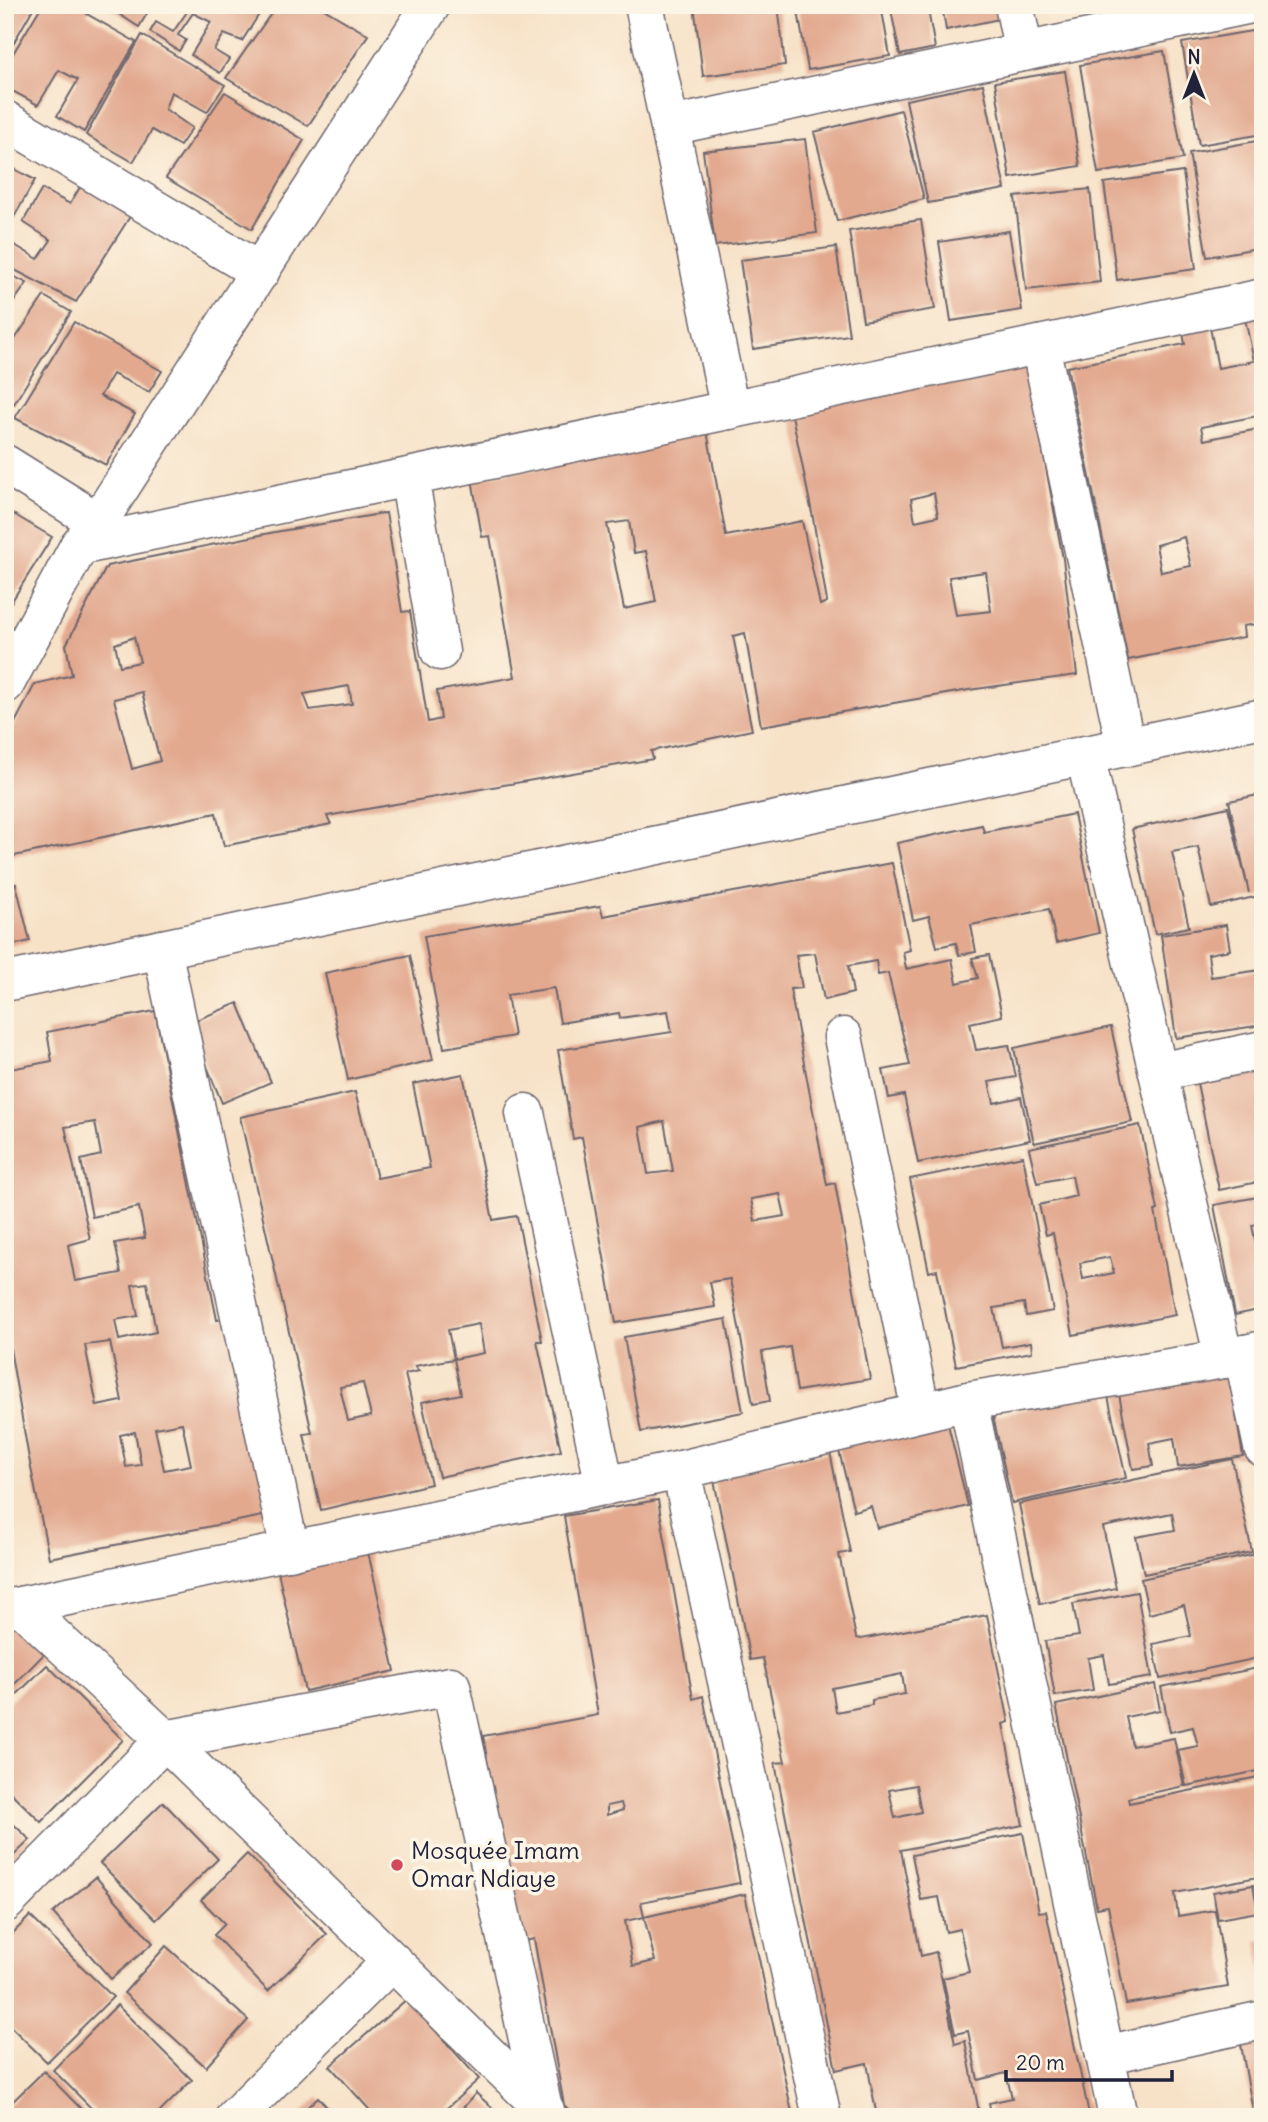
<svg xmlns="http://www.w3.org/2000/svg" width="1268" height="2122" viewBox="0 0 1268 2122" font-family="Delius,sans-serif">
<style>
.building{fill:#e2a98f;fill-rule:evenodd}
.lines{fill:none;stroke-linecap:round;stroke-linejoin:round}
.street-casing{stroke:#6d656c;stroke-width:41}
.secondary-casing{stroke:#6d656c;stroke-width:41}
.street{stroke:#fff;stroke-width:38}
.secondary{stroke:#fff;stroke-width:38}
.poi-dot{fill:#d1495b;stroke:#fcf5e5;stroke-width:2.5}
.labels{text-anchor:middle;stroke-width:7;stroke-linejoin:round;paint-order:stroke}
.poi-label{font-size:24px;fill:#22223b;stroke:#fcf5e5;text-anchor:start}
</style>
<rect width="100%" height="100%" fill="#fcf5e5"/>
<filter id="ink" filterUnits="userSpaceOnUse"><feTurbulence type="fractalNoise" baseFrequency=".0143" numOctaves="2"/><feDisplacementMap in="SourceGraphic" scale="14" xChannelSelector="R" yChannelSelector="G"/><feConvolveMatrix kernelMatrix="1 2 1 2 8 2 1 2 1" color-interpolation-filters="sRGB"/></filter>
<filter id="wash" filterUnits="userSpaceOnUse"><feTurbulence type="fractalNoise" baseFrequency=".00686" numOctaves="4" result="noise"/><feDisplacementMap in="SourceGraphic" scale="28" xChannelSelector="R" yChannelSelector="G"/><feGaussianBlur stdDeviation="1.57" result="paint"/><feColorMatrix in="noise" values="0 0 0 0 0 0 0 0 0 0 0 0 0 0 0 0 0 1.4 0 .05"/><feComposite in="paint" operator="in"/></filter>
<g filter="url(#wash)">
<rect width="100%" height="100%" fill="#f7e2c8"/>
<g id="blocks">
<!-- building -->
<g class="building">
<polygon points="5,5 35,5 5,58"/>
<polygon points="42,5 92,5 87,14 136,42 84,132 57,116 78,80 59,70 38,105 5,87 5,67"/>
<polygon points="105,5 152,5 139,27"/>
<polygon points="183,5 265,5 242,41 224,34 214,50 229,59 220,73 191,55 211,22 193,13 178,35 186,40 179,51 150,32 156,22 173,32 189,9"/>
<polygon points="277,5 317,5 368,35 308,126 226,78"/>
<polygon points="694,5 778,5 785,65 703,76"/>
<polygon points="797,5 881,5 890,56 808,70"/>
<polygon points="890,5 927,5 935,48 900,55"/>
<polygon points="942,5 1007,5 1009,17 946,30"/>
<polygon points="1263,29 1263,134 1199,145 1182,43"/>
<polygon points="142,35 225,85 207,112 171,92 165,109 192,128 180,146 152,130 133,162 86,135"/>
<polygon points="1164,51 1183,159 1098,173 1080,65"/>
<polygon points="1065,71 1080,166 1010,178 995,82"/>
<polygon points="983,84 1005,189 928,203 906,100"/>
<polygon points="225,92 304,140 252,229 166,178"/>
<polygon points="901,110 924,199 837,221 814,132"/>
<polygon points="805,139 817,233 715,246 703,151"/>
<polygon points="1263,140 1263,247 1207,257 1189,153"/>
<polygon points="5,164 35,180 5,233"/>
<polygon points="1183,172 1196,269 1117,280 1104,183"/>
<polygon points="83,182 136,207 76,302 5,265 5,254 13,244 38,259 51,240 23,222 42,189 70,204"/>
<polygon points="1090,189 1100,282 1026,290 1015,197"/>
<polygon points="921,220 935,309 863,321 849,231"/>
<polygon points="1009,231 1022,310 951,321 939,242"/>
<polygon points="836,247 849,335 753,349 740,260"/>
<polygon points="5,272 27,283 5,314"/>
<polygon points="44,296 71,312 14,404 5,399 5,354"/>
<path d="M1263,310V415L1201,427L1204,440L1263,428V623L1243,626L1244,637L1128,660L1067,367L1185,344L1182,328L1209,322L1218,368L1254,361L1244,314ZM1184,537L1191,566L1161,572L1156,545Z"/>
<polygon points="74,322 162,371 149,392 113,374 100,396 135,414 106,465 15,418"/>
<path d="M1025,355L1063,559L1077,675L969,690L761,726L745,633L733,636L752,730L651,751L653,759L327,816L331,824L224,846L216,813L5,858V742L35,684L72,675L66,645L107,566L275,532L386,513L402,612L410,611L428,722L441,719L437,691L515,677L490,536L482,537L472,479L596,458L594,452L707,431L726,536L802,521L820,605L827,602L813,518L791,410ZM934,493L938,516L915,521L911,499ZM629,521L634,553L646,551L656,602L624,609L607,524ZM986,572L991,611L956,615L949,577ZM134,637L140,662L120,666L115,644ZM349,686L352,704L310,710L304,694ZM142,692L160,761L132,769L114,699Z"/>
<polygon points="5,509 52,537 5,612"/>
<polygon points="1263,794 1263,895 1211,907 1198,847 1172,852 1189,927 1155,934 1132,829 1228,807 1249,893 1229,801"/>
<polygon points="1074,814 1099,933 1056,943 1049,909 971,925 976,952 959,955 956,943 937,947 929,916 913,920 897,843 982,825 984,832"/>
<path d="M892,863L910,950L903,952L906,969L952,959L957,983L978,978L972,958L989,955L1002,1016L970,1023L976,1050L1009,1045L1016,1077L989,1082L994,1103L1021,1097L1030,1140L918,1163L904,1095L889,1098L883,1070L910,1065L888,973L878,975L876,961L848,966L853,993L824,1000L815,953L796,955L802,988L790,989L827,1185L835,1183L870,1379L797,1391L790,1347L762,1352L770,1401L753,1404L730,1279L710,1282L715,1307L616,1323L582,1137L573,1139L558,1050L672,1032L668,1011L620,1018L619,1013L560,1023L554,988L507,995L514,1036L444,1048L424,936L600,906L603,916ZM664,1121L673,1171L648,1174L640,1127ZM780,1194L785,1216L755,1221L751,1199Z"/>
<polygon points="16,884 30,941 5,947 5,886"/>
<polygon points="1226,925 1230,950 1208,954 1211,977 1261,970 1263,1025 1176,1038 1161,935"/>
<polygon points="410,955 433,1060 348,1080 325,973"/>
<polygon points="238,1003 271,1082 222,1103 189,1023"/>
<path d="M155,1011L217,1320L230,1318L273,1514L49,1558L28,1453L5,1320V1070L52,1061L47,1032ZM95,1122L101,1155L81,1160L92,1217L139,1207L145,1238L115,1243L121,1273L75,1281L68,1245L90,1239L65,1127ZM147,1283L156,1332L119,1340L115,1320L138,1316L132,1285ZM110,1342L122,1401L97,1406L85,1345ZM182,1423L191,1465L164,1470L155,1428ZM135,1432L141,1465L126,1467L120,1435Z"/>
<polygon points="1111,1027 1132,1122 1034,1143 1014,1048"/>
<polygon points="1263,1063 1263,1181 1219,1190 1196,1078"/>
<path d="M463,1074L493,1220L517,1216L542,1341H537L561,1451L439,1477L422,1402L461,1394L454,1359L415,1366L419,1371L405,1374L431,1484L321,1510L304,1434L312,1433L240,1117L355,1092L377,1178L430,1168L413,1084ZM479,1324L484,1353L454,1359L448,1330ZM363,1383L371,1416L348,1421L340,1387Z"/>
<path d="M1140,1125L1158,1210L1155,1211L1175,1315L1073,1335L1053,1233L1046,1235L1039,1205L1076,1196L1072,1176L1037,1183L1029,1148ZM1110,1257L1114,1273L1083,1279L1080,1263Z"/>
<polygon points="1023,1156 1053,1311 1026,1316 1024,1303 994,1308 1002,1347 1031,1342 1032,1352 956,1366 937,1270 929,1272 910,1179"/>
<polygon points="1263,1196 1263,1223 1252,1225 1259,1260 1263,1259 1263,1309 1235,1315 1214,1205"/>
<polygon points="726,1319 743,1412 641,1432 624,1337"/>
<polygon points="1226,1358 1243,1456 1178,1467 1174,1438 1149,1443 1153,1466 1133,1469 1116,1378"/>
<polygon points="1107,1392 1126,1478 1012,1503 993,1416"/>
<polygon points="945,1412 968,1506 877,1528 871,1506 854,1511 836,1439"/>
<path d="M830,1452L850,1552L839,1554L856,1638L861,1639L987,1615L1009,1722L1003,1724L1023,1825L901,1850L921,1956L936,1952L955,2044L965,2041L980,2117H877L867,2063L836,2070L775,1763L785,1762L763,1658L750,1660L713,1475ZM902,1674L905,1694L872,1700V1705L836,1712L832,1688ZM916,1785L921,1812L895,1818L889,1790Z"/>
<polygon points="1232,1459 1252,1552 1144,1574 1136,1537 1175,1530 1172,1513 1103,1527 1116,1588 1040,1604 1019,1504"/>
<path d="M658,1500L693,1699L703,1696L740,1883L641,1902L644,1917L625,1921L633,1966L655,1961L644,1917L745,1894L793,2117H577L564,2105L534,1939L520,1942L483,1736L598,1715L564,1516ZM621,1803L623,1810L607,1815V1806Z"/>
<polygon points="368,1552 395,1671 305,1691 278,1572"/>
<polygon points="1256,1554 1263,1585 1263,1657 1160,1679 1153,1644 1191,1636 1184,1605 1149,1614 1141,1579"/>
<polygon points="1137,1592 1152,1677 1109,1684 1104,1655 1088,1658 1093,1690 1055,1696 1045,1641 1079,1636 1073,1604"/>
<polygon points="5,1619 50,1648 5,1694"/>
<polygon points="47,1665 123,1740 41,1822 5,1787 5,1706"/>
<polygon points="1263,1667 1263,1770 1186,1786 1178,1750 1198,1746 1193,1727 1170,1732 1161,1687"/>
<polygon points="1155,1684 1160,1710 1126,1717 1132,1746 1174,1738 1184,1786 1128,1798 1129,1803 1263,1776 1263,1876 1175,1893 1178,1916 1215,1910 1228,1987 1126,2004 1108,1906 1097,1908 1056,1705"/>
<polygon points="163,1802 218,1859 156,1920 100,1863"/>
<polygon points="5,1816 30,1840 5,1864"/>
<polygon points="1023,1833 1039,1912 1046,1911 1089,2114 1075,2117 992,2117 989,2103 1012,2098 1006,2073 978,2080 968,2031 955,2034 943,1978 969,1972 960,1929 946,1932 939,1897 921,1900 912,1855"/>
<polygon points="247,1854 327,1934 268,1991 214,1935 225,1924 201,1900"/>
<polygon points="96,1877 153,1943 111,1979 53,1913"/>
<polygon points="1253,1885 1258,1912 1218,1919 1213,1892"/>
<polygon points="30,1916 113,1997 47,2062 5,2021 5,1941"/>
<polygon points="1263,1940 1263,1968 1261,1968 1257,1941"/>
<polygon points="166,1946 248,2020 206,2067 124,1993"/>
<polygon points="407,1999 479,2079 437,2117 376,2117 330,2066"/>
<polygon points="117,2005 192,2080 155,2117 100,2117 53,2070"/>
<polygon points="1263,2035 1263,2117 1254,2117 1240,2039"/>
<polygon points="44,2071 89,2117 5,2117 5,2109"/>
<polygon points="476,2093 502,2117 455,2117"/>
<polygon points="318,2097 336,2117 297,2117"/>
</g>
</g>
</g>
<g filter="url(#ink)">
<use href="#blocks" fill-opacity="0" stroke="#6d656c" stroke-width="2"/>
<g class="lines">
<defs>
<g id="street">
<polyline points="644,5 730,410"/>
<polyline points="1014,5 1024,52"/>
<polyline points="5,120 260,272"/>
<polyline points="670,126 1247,5"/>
<polyline points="1040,345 1126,747"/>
<polyline points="5,464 98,522"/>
<polyline points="409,477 440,651"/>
<polyline points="79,546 1263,298"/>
<polyline points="5,684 79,546 98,522 431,5"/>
<polyline points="1085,755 1224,1359"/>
<polyline points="162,949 290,1551"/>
<polyline points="843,1037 921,1412"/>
<polyline points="1158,1072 1263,1050"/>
<polyline points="525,1113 605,1486"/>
<polyline points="1243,1354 1263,1447"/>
<polyline points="968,1401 1118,2117"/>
<polyline points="681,1470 822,2117"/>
<polyline points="21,1606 165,1740 545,2110"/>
<polyline points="5,1609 681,1470 968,1401 1224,1359 1263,1350"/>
<polyline points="5,1903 165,1740 451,1686 543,2108"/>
<polyline points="1105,2055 1263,2020"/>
<polyline points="235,2117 392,1961"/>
</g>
<polyline id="secondary" points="5,982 1263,718"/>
</defs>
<!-- street casing -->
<use href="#street" class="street-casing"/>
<!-- secondary casing -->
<use href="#secondary" class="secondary-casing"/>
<!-- street -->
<use href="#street" class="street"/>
<!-- secondary -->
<use href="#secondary" class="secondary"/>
</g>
</g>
<!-- markers -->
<circle class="poi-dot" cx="397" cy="1865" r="7"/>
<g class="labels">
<!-- poi labels -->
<g class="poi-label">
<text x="411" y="1859">Mosquée Imam<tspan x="411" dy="28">Omar Ndiaye</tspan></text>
</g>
</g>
<!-- margin -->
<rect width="1268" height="2122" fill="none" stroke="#fcf5e5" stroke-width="28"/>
<!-- north arrow -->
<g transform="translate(1194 74)" stroke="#fcf5e5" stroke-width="5" paint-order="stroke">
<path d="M0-5L12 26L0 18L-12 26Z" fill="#22223b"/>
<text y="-10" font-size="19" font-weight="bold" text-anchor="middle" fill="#22223b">N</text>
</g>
<!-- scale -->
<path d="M1006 2070v10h166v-10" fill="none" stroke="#22223b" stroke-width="3.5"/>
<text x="1016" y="2070" font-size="21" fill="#22223b" stroke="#fcf5e5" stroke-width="5" paint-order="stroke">20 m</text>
</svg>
